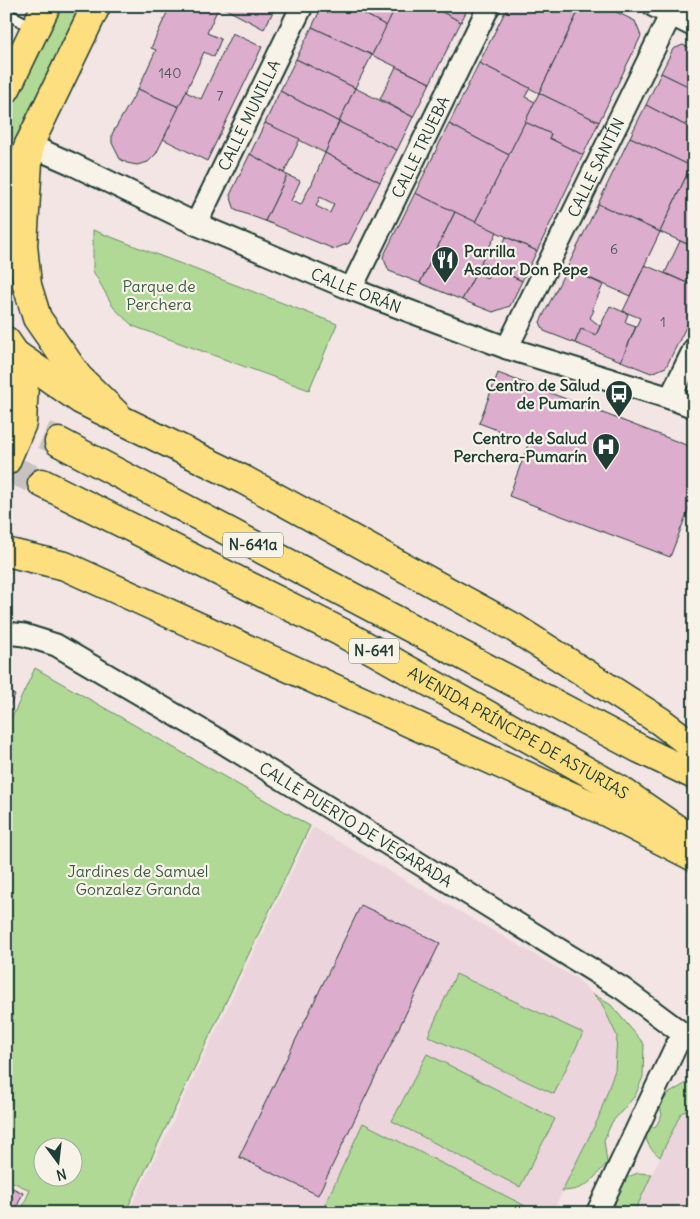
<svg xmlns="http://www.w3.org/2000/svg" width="700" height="1219" viewBox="0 0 700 1219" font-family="Delius,sans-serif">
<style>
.built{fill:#ecd4dd}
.green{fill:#b0d996;stroke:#688b65;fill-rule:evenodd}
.building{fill:#ddadce;stroke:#1f3d34;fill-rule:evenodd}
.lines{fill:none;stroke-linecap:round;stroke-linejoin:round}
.highway-tunnel{stroke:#c8c3c0;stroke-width:28;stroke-dasharray:28 14;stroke-linecap:butt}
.lane-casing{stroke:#1f3d34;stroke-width:14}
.street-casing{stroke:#1f3d34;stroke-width:25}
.primary-casing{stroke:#1f3d34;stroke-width:31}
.highway-casing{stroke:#1f3d34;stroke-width:31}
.lane{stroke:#f7f3e8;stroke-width:10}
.street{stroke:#f7f3e8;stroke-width:21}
.primary{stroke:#fddf80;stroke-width:28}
.highway{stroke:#fddf80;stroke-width:28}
.labels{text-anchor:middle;stroke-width:4.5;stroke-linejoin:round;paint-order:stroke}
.number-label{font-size:14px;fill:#4e595a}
.shield{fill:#f7f3e8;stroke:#60746a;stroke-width:1}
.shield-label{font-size:15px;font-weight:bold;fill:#1f3d34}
.street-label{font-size:16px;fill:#1f3d34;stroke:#f7f3e8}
.poi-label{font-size:16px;font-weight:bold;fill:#1f3d34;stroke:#f7f3e8;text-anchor:end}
.park-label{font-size:16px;fill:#3c5c48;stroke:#f7f3e8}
</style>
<rect width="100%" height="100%" fill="#f2e5e3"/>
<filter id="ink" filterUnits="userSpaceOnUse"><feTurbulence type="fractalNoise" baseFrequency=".02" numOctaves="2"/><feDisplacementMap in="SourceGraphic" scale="10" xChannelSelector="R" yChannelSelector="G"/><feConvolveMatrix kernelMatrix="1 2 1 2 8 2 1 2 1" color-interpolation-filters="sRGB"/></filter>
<g filter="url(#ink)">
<!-- built -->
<g class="built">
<polygon points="313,827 577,979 601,1002 617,1036 615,1070 599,1117 552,1213 128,1213 162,1144"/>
<polygon points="694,1107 694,1213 634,1213 681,1113"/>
</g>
<!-- green -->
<g class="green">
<polygon points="61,6 80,6 6,158 6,121"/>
<polygon points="93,230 337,324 309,390 133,326 114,308 93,271"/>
<path d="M35,668L310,826L125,1213H20L30,1190L6,1179V730ZM72,1146V1176H42V1146Z"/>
<polygon points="456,974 583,1033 554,1094 428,1036"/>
<path d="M593,994L611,1005L644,1044L643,1077L635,1096L612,1122L604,1140L607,1163C591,1181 587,1190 562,1191L598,1119L615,1070L617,1036L601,1002Z"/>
<polygon points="427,1054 555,1119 520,1187 392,1121"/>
<path d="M690,1081H694V1107L681,1113L660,1157C650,1148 645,1144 646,1129L656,1126L662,1115L660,1106L668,1094Z"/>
<polygon points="363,1123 539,1213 321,1213"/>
<path d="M638,1173L652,1174L634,1213H615C616,1187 611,1183 638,1173Z"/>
</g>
<!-- building -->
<g class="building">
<polygon points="170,6 219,6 207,33 221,39 214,57 204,52 179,107 138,89 156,50 151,48"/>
<polygon points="220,6 276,6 264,29"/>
<polygon points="322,6 350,6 387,26 372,55 312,27"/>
<polygon points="350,6 396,6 387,26"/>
<polygon points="396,6 431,6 461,22 430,83 372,55"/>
<polygon points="431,6 469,6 461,22"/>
<polygon points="508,6 581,6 539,93 479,63"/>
<polygon points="581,6 604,6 635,21 641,36 599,122 539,93"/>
<polygon points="312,27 372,55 355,88 296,59"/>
<polygon points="232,33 262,47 207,161 163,139 186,92 201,99"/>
<polygon points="683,45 694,50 694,89 661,73 673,49"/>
<polygon points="296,59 355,88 339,122 280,91"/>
<polygon points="479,63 530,88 525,97 535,102 509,155 449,124"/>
<polygon points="396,67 430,83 413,117 380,99"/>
<polygon points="661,73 694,89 694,130 646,105"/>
<polygon points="355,88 413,117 397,150 339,122"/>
<polygon points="138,89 179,107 156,154 148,162 137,165 127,163 120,159 112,143 112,134"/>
<polygon points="280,91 339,122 325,153 265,123"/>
<polygon points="539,93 599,122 583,155 549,138 551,134 525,122"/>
<polygon points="646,105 694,130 694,160 691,166 630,137"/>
<polygon points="339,122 397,150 380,182 325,153"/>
<polygon points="525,122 551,134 549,138 583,155 537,251 475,222"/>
<polygon points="265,123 300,139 284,173 250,154"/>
<polygon points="449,124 509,155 475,222 415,193"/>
<polygon points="630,137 691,166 660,232 598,204"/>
<path d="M325,153L380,182L349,243L334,249L265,221L287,175L300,181L291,201L301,205L310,186H311ZM320,197L334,204L330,213L316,206Z"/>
<polygon points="250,154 287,175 265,221 235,210 230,195"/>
<polygon points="691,166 694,167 694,247 660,232"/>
<polygon points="415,193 455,212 420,283 389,271 383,257"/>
<polygon points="598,204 660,232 630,296 567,268"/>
<polygon points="455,212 497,232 462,300 420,283"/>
<polygon points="506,237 537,251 522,281 481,262 489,246 499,251"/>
<polygon points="680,241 694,247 694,286 665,273"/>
<polygon points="645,265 694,286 694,311 666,367 651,373 621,361 640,318 623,311"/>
<polygon points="492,267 522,281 510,306 493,312 462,300 476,273 487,278"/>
<polygon points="567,268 603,285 592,309 594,310 590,318 600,326 596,335 581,329 575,343 544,331 540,322"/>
<polygon points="610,306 628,314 625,322 636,326 621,361 575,343 581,329 596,335"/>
<polygon points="498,373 694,448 694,495 670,557 509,496 529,442 479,423"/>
<polygon points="6,691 15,695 6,713"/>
<polygon points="361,905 440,943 318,1195 239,1157"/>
<polygon points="6,1185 23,1193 14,1213 6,1213"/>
</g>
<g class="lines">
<!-- highway-tunnel -->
<g class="highway-tunnel">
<polyline points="6,417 59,442"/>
<polyline points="6,467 42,483"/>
</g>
<defs>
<polyline id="lane" points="6,13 34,28"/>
<g id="street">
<polyline points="654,6 694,26"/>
<path id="s1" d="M29,145L70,163L196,224L351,289L507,348L670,398L694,407"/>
<path id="s2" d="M196,224L302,6"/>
<path id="s3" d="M351,289L489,6"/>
<path id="s4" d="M507,348L671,14"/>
<polyline points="670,398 694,349"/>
<path id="s5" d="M6,633L24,635L56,645L227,745L623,989L694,1042"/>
<polyline points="597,1213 676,1046"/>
</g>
<g id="primary">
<polyline points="6,89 46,6"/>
<polyline points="29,145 23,245 27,285 37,318 78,377 117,415"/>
<polyline points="6,209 29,145 96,6"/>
<polyline points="6,341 15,354 24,384 22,423 6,461"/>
</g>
<g id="highway">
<polyline points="15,354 81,400 244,480 513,627 660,721 694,747"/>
<polyline points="59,442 640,749 694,775"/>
<path id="s6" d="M42,483L341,632L620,790L694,841"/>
<polyline points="6,552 65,566 606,812 694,857"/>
</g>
</defs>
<!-- lane casing -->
<use href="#lane" class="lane-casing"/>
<!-- street casing -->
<use href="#street" class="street-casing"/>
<!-- primary casing -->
<use href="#primary" class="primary-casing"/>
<!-- highway casing -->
<use href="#highway" class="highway-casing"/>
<!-- lane -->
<use href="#lane" class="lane"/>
<!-- street -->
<use href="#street" class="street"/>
<!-- primary -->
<use href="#primary" class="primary"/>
<!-- highway -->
<use href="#highway" class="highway"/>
</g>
</g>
<!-- icons -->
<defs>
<symbol id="restaurant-pin" viewBox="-11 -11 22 30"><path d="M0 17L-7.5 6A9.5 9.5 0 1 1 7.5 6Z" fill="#1f3d34" stroke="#f7f3e8"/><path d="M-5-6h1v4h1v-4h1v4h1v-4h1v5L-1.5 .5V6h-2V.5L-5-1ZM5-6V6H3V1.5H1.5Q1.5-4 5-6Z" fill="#fff"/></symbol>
<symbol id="bus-pin" viewBox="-11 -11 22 30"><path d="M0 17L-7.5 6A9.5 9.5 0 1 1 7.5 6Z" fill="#1f3d34" stroke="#f7f3e8"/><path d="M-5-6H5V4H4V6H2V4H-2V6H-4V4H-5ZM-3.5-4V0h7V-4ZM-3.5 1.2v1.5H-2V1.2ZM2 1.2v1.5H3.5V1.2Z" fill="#fff"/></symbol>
<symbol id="hospital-pin" viewBox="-11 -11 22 30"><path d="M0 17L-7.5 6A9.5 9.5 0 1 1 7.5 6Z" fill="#1f3d34" stroke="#f7f3e8"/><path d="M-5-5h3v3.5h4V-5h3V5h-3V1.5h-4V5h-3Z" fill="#fff"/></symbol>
</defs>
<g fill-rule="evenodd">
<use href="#restaurant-pin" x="429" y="244" width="32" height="43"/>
<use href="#bus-pin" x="603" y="378" width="32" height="43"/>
<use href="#hospital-pin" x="590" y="431" width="32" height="43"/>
</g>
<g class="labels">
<!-- number labels -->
<g class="number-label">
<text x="170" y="78">140</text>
<text x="220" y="101">7</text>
<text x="614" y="254">6</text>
<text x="663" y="327">1</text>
</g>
<!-- shield labels -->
<g class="shield">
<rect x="223" y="532.5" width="60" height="25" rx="4"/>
<rect x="349" y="638.5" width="50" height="25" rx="4"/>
</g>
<g class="shield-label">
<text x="253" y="550">N-641a</text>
<text x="374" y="656">N-641</text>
</g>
<!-- street labels -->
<g class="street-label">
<text dy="6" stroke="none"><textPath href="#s2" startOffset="121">CALLE MUNILLA</textPath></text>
<text dy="6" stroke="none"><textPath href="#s3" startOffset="158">CALLE TRUEBA</textPath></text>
<text dy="6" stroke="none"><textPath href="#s4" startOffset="201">CALLE SANTÍN</textPath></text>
<text dy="6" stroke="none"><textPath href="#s1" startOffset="358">CALLE ORÁN</textPath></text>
<text dy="6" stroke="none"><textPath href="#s6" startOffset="538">AVENIDA PRÍNCIPE DE ASTURIAS</textPath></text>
<text dy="6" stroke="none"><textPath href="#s5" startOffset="401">CALLE PUERTO DE VEGARADA</textPath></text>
</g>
<!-- poi labels -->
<g class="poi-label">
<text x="464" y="257" text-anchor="start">Parrilla<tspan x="464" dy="18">Asador Don Pepe</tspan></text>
<text x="600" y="391">Centro de Salud<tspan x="600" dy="18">de Pumarín</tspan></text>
<text x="587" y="444">Centro de Salud<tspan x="587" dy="18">Perchera-Pumarín</tspan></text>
</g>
<!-- park labels -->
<g class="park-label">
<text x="159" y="292">Parque de<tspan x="159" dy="18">Perchera</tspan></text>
<text x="138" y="877">Jardines de Samuel<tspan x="138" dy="18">Gonzalez Granda</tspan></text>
</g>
</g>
<!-- margin -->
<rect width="700" height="1219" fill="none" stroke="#f7f3e8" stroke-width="25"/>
<rect x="12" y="12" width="675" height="1194" fill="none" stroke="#1f3d34" stroke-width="2" filter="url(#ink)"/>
<!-- north arrow -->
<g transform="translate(58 1162) rotate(165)"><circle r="24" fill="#f7f3e8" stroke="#a1aaa0"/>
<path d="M0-4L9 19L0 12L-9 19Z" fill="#1f3d34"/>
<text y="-8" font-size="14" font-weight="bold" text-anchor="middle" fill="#1f3d34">N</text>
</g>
</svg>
